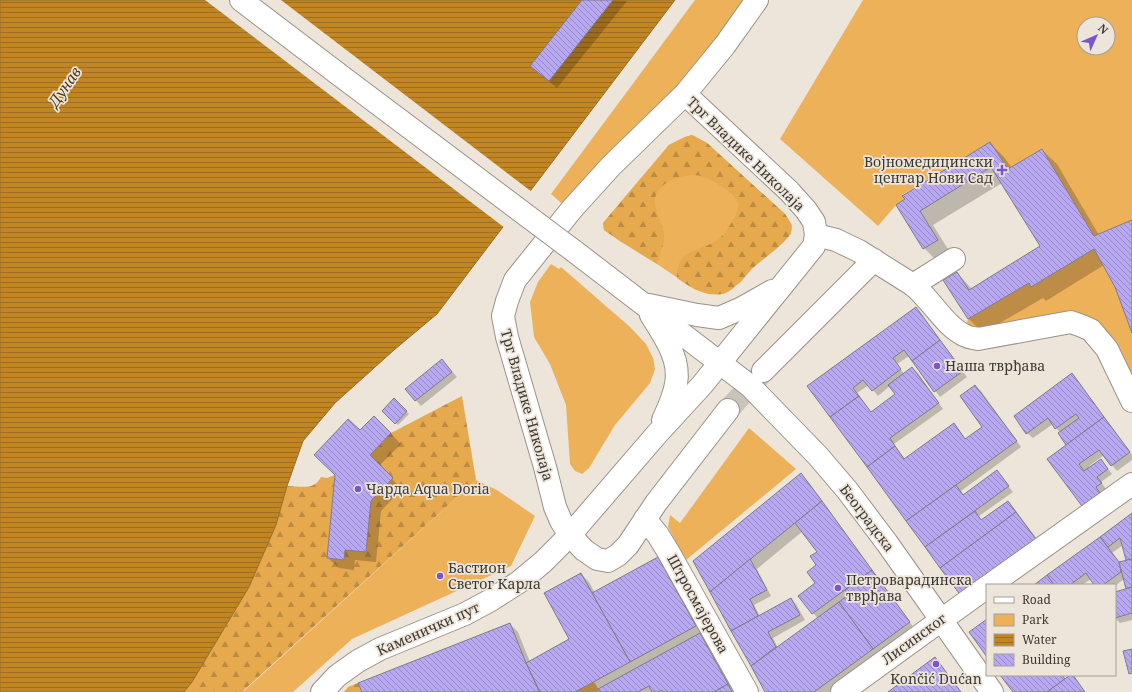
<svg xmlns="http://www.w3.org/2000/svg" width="1132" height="692" viewBox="0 0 1132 692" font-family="'Noto Serif',serif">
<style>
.green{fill:#edb159;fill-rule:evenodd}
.forest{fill:url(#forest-firs)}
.water{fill:url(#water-rules);stroke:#996f28}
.pier{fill:#ede5da}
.shadow{fill:#0003;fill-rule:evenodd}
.building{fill:url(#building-back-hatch);stroke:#7e7c87}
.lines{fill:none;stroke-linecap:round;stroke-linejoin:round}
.minor-tunnel{stroke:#cac3b9;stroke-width:22;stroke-dasharray:22 11;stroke-linecap:butt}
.minor-casing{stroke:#9a9288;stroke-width:24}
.major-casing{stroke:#9a9288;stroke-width:24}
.minor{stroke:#fff;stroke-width:22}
.major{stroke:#fff;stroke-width:22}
.major-bridge-casing{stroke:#9a9288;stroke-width:24;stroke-linecap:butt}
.major-bridge{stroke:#fff;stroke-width:22}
.poi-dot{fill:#7a55ce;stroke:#ede5da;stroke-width:1.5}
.labels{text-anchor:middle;stroke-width:3.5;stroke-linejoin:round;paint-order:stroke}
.street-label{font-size:14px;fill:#3c3934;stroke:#ede5da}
.poi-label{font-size:14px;fill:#3c3934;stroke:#ede5da;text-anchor:start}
.water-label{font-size:15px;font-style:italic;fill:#533a14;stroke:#ede5da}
</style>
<defs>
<pattern id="forest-firs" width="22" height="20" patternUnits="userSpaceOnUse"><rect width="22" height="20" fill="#e6a94e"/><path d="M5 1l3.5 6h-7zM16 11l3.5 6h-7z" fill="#bc8b42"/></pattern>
<pattern id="water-rules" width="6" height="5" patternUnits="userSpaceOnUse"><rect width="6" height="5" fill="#c18623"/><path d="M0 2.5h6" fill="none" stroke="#9e6f1f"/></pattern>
<pattern id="building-back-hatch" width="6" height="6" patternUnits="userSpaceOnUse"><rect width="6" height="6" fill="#b8a8f1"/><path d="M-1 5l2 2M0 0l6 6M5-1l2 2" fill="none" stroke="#978ac4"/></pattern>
</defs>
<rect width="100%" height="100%" fill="#ede5da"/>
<!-- green -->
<g class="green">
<polygon points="695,0 744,0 721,40 567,208 551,194"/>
<path d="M863,0H1132V220L1094,236L1042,149L1008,169L990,142L902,195L905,199L896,205L878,226L780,139ZM1084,24H1108V48H1084Z"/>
<polygon points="692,135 707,143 785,214 792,225 791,234 779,246 752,268 741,282 723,294 709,294 694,289 657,264 620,241 604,230 603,223 669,145 685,137"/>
<polygon points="1094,249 1115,287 1132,333 1132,377 1093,328 965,331 968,319 1029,283 1031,287"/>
<polygon points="551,264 559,269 561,267 630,327 646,344 653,358 655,369 650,383 615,425 589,468 582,474 575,471 570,464 566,405 550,364 534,337 530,302 538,282"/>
<polygon points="749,428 796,469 686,560 668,527 670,515 680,523"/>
<polygon points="476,480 497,490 535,516 511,566 352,639 293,692 244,692 244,691"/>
</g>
<!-- forest -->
<g class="forest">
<path d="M692,135L707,143L785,214C789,220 794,227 790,234C786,243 763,259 754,267C746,274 733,293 722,294C705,297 690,287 677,278C676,246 703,252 719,239C724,235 735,218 737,212C738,210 738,206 738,203C736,201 735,197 733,195C726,188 704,175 695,175C678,175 653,184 655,204C656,214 663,223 664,234C665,243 660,255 657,264L620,241L604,230L603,223L669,145L685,137Z"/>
<path d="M462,396L476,480L244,690V692H184L192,682L249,587L276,525L287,486C301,486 314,491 321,477L327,478L335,475L327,558L344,560L345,550L371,501L393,478L370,455L391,433Z"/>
<polygon points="594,682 600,692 575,692"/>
<polygon points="358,683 362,692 344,692 348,687"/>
</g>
<!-- water -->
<polygon class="water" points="0,0 675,0 437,314 394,350 335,403 303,441 287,486 276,525 249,587 192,682 184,692 0,692"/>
<!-- pier -->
<polygon class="pier" points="205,0 281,0 532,192 505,228"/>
<!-- shadow -->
<g class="shadow">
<polygon points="584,0 627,1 557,88 531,66"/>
<polygon points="990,143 1004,157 1012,168 1042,150 1057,164 1099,235 1132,221 1132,330 1116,287 1104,265 1046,301 1043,298 983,333 969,319 944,280 957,273 972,289 1041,247 1002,183 933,225 951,254 938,262 924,248 897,206"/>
<path d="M916,308L921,314L967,377L940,397L909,356L897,364L904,374L912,368L918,373L943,409L894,444L905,459L954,424L966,440L984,427L975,386L981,391L1021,447L961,491L964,496L997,472L1013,492L979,516L982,521L1008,502L1013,507L1043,547L963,597L809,387ZM869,385L878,396L890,386L896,394L871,413L857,393Z"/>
<polygon points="442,360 457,377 421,406 406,389"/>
<polygon points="1072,374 1077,380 1132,455 1132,460 1117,471 1104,455 1089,466 1090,468 1101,460 1112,474 1101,482 1106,489 1100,493 1105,499 1088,511 1083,505 1068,445 1060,433 1053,424 1033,438 1027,433"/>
<polygon points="394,400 409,414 398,425 384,411"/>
<polygon points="374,417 401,444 379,466 402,489 381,511 376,562 355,560 354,570 339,568 328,558 360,432"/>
<path d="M801,475L809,483L914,628L847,692H766L694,561ZM803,531L818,552L817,583L800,596L818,619L778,648L773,638L805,620L796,604L791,599L760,616L754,605L771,596L757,569Z"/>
<path d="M1132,514V620L1120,623L1115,618V593L1127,590L1124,579L1115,586L1095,585L1091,579L1082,585H1036ZM1123,545L1127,561L1120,563L1112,553Z"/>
<polygon points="658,558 666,566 704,634 701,636 714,648 738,692 601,692 600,690 597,692 363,692 510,624 518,632 530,662 571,639 581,574 589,582 595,593"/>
<polygon points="935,658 961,692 889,692"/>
</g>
<!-- building -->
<g class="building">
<polygon points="582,0 613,0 549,81 530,66"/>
<polygon points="990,142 1008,169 1042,149 1094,236 1132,220 1132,333 1115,287 1094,249 1031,287 1029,283 968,319 943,280 957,272 969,290 1040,246 991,167 920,211 938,240 923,249 896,205 905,199 902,196"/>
<polygon points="916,307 940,340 912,361 904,350 893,358 901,369 872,391 863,380 853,388 859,396 830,417 807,386"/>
<polygon points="940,340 963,371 934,392 912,361"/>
<polygon points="442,359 452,372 415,401 405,389"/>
<polygon points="912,367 939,403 890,438 895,446 867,467 830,417 859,396 871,412 895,394 888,385"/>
<polygon points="1072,373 1104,417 1066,445 1058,433 1079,418 1076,414 1055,429 1048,418 1026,434 1014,416"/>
<polygon points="975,385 1017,441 906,521 867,467 895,446 904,459 954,423 965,439 982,427 960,396"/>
<polygon points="394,398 407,411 395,424 382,411"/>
<polygon points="374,416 391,433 370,455 393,478 371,501 366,552 345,550 344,560 327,558 335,475 314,455 348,419 360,430"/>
<polygon points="1104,417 1130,452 1111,466 1099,450 1079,464 1084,471 1101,459 1108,469 1097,477 1102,483 1096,487 1100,493 1082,506 1047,459"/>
<polygon points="997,470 1009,486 925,547 906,521 956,485 963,495"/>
<polygon points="801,473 822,501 710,592 693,561"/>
<polygon points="822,501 872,570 812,614 798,596 815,583 807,572 816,565 810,556 817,552 795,523"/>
<polygon points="1008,501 1016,512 940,568 925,547 975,511 981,520"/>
<polygon points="1016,512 1038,542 962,597 940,568"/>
<polygon points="1132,513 1132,559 1126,560 1120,538 1108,547 1100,537"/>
<polygon points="1100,537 1119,562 1121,572 1103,585 1094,585 1086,573 1070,585 1054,585 1047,575"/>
<polygon points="658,557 696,626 630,662 592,593"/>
<polygon points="750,559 767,590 750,599 758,616 731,631 710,592"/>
<polygon points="1132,559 1132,587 1126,589 1119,562"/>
<polygon points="872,570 910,622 873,649 839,602 848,595 845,590"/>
<polygon points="581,573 630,662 575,692 540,692 526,663 569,639 544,593"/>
<polygon points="1047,575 1054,585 1034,585"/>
<polygon points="1132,587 1132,613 1115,618 1115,592"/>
<polygon points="791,598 800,615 768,632 776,647 751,666 731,631"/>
<polygon points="839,602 873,649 814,692 765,692 751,666"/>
<polygon points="987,619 987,657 969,632"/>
<polygon points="510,623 526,663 539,691 536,692 362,692 358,683"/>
<polygon points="700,633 728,684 714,692 663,692 662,690 658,692 652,692 649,686 638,692 600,692 598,689"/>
<polygon points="1132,649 1132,673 1129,674 1123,651"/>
<polygon points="935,657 961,692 888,692 908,677"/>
<polygon points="1000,675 1062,675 1065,679 1047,692 1013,692"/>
<polygon points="1070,675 1073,675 1085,692 1047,692"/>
<polygon points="728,684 732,692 714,692"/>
</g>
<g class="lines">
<!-- minor-tunnel -->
<polyline class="minor-tunnel" points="728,410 762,373"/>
<defs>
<g id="minor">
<path d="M816,235L836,240L859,251L913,285C931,299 945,327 966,336C970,338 974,338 978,339L1071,322L1082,326L1091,330L1107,349L1132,401"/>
<polyline points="913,285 954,259"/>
<polyline points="763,371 874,260"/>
<polyline points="645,519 658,535 669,553 747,692"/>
<polyline points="570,535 584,550 597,559 608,561 618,555 628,545 656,503 728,410"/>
<polyline points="990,585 1132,484"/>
<polyline points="842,692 987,587"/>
</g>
<g id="major">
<polyline points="241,0 337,73"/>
<polyline points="574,251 750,386 818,456 847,490 887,543 992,692"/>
<polyline points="649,305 697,315 719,318 742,308 772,291"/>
<path d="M651,315C664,336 681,359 676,384C674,397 668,409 663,420"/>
<polyline points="570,535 561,521 555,507 545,467 507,337 503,316 507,301 515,280 572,209 611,166 685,94 725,45 757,0"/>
<polyline points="322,692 337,676 358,661 380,649 465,614 491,600 519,582 543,562 570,535 657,434 702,385 814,246 816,235 814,222 806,210 789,191 685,94"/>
</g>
</defs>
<!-- minor casing -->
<use href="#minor" class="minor-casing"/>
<!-- major casing -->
<use href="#major" class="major-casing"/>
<!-- minor -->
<use href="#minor" class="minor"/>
<!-- major -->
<use href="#major" class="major"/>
<defs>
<polyline id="major-bridge" points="337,73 574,251"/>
</defs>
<!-- major-bridge casing -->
<use href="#major-bridge" class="major-bridge-casing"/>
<!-- major-bridge -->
<use href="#major-bridge" class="major-bridge"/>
</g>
<!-- markers -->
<g class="poi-dot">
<path d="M1000 164h4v4h4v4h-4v4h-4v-4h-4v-4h4z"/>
<circle cx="937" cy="366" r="4"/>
<circle cx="358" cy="489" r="4"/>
<circle cx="440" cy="576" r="4"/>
<circle cx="838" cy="588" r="4"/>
<circle cx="936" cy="664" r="4"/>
</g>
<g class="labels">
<!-- street labels -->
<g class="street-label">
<text transform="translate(746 154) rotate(44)" y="5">Трг Владике Николаја</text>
<text transform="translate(527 405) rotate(74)" y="5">Трг Владике Николаја</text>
<text transform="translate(867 518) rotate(53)" y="5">Београдска</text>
<text transform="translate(698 604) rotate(61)" y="5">Штросмајерова</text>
<text transform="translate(428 629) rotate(-24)" y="5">Каменички пут</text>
<text transform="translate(914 639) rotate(-36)" y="5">Лисинског</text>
</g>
<!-- poi labels -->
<g class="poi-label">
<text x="993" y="167" text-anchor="end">Војномедицински<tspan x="993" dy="16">центар Нови Сад</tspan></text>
<text x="945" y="371">Наша тврђава</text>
<text x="366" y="494">Чарда Aqua Doria</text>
<text x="448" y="573">Бастион<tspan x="448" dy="16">Светог Карла</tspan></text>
<text x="846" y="585">Петроварадинска<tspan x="846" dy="16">тврђава</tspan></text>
<text x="936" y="684" text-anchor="middle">Končić Dućan</text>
</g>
<!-- water labels -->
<g class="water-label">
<text transform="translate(65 87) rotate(-55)" y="5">Дунав</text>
</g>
</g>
<!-- legend -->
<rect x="986" y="584" width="130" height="92" fill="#ede5da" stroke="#a6a098"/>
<rect x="994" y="597" width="20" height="6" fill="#ffffff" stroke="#a6a098"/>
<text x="1022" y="604" font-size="12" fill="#3c3934">Road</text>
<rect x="994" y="614" width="20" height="12" fill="#edb159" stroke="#a6a098"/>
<text x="1022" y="624" font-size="12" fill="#3c3934">Park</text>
<rect x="994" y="634" width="20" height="12" fill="url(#water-rules)" stroke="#a6a098"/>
<text x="1022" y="644" font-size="12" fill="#3c3934">Water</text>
<rect x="994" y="654" width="20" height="12" fill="url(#building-back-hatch)" stroke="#a6a098"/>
<text x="1022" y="664" font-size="12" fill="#3c3934">Building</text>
<!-- north arrow -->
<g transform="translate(1096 36) rotate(45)"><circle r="19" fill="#ede5da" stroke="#a6a098"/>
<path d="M0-3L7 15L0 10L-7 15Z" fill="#7a55ce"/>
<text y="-6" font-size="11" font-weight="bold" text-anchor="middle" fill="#3c3934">N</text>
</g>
</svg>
